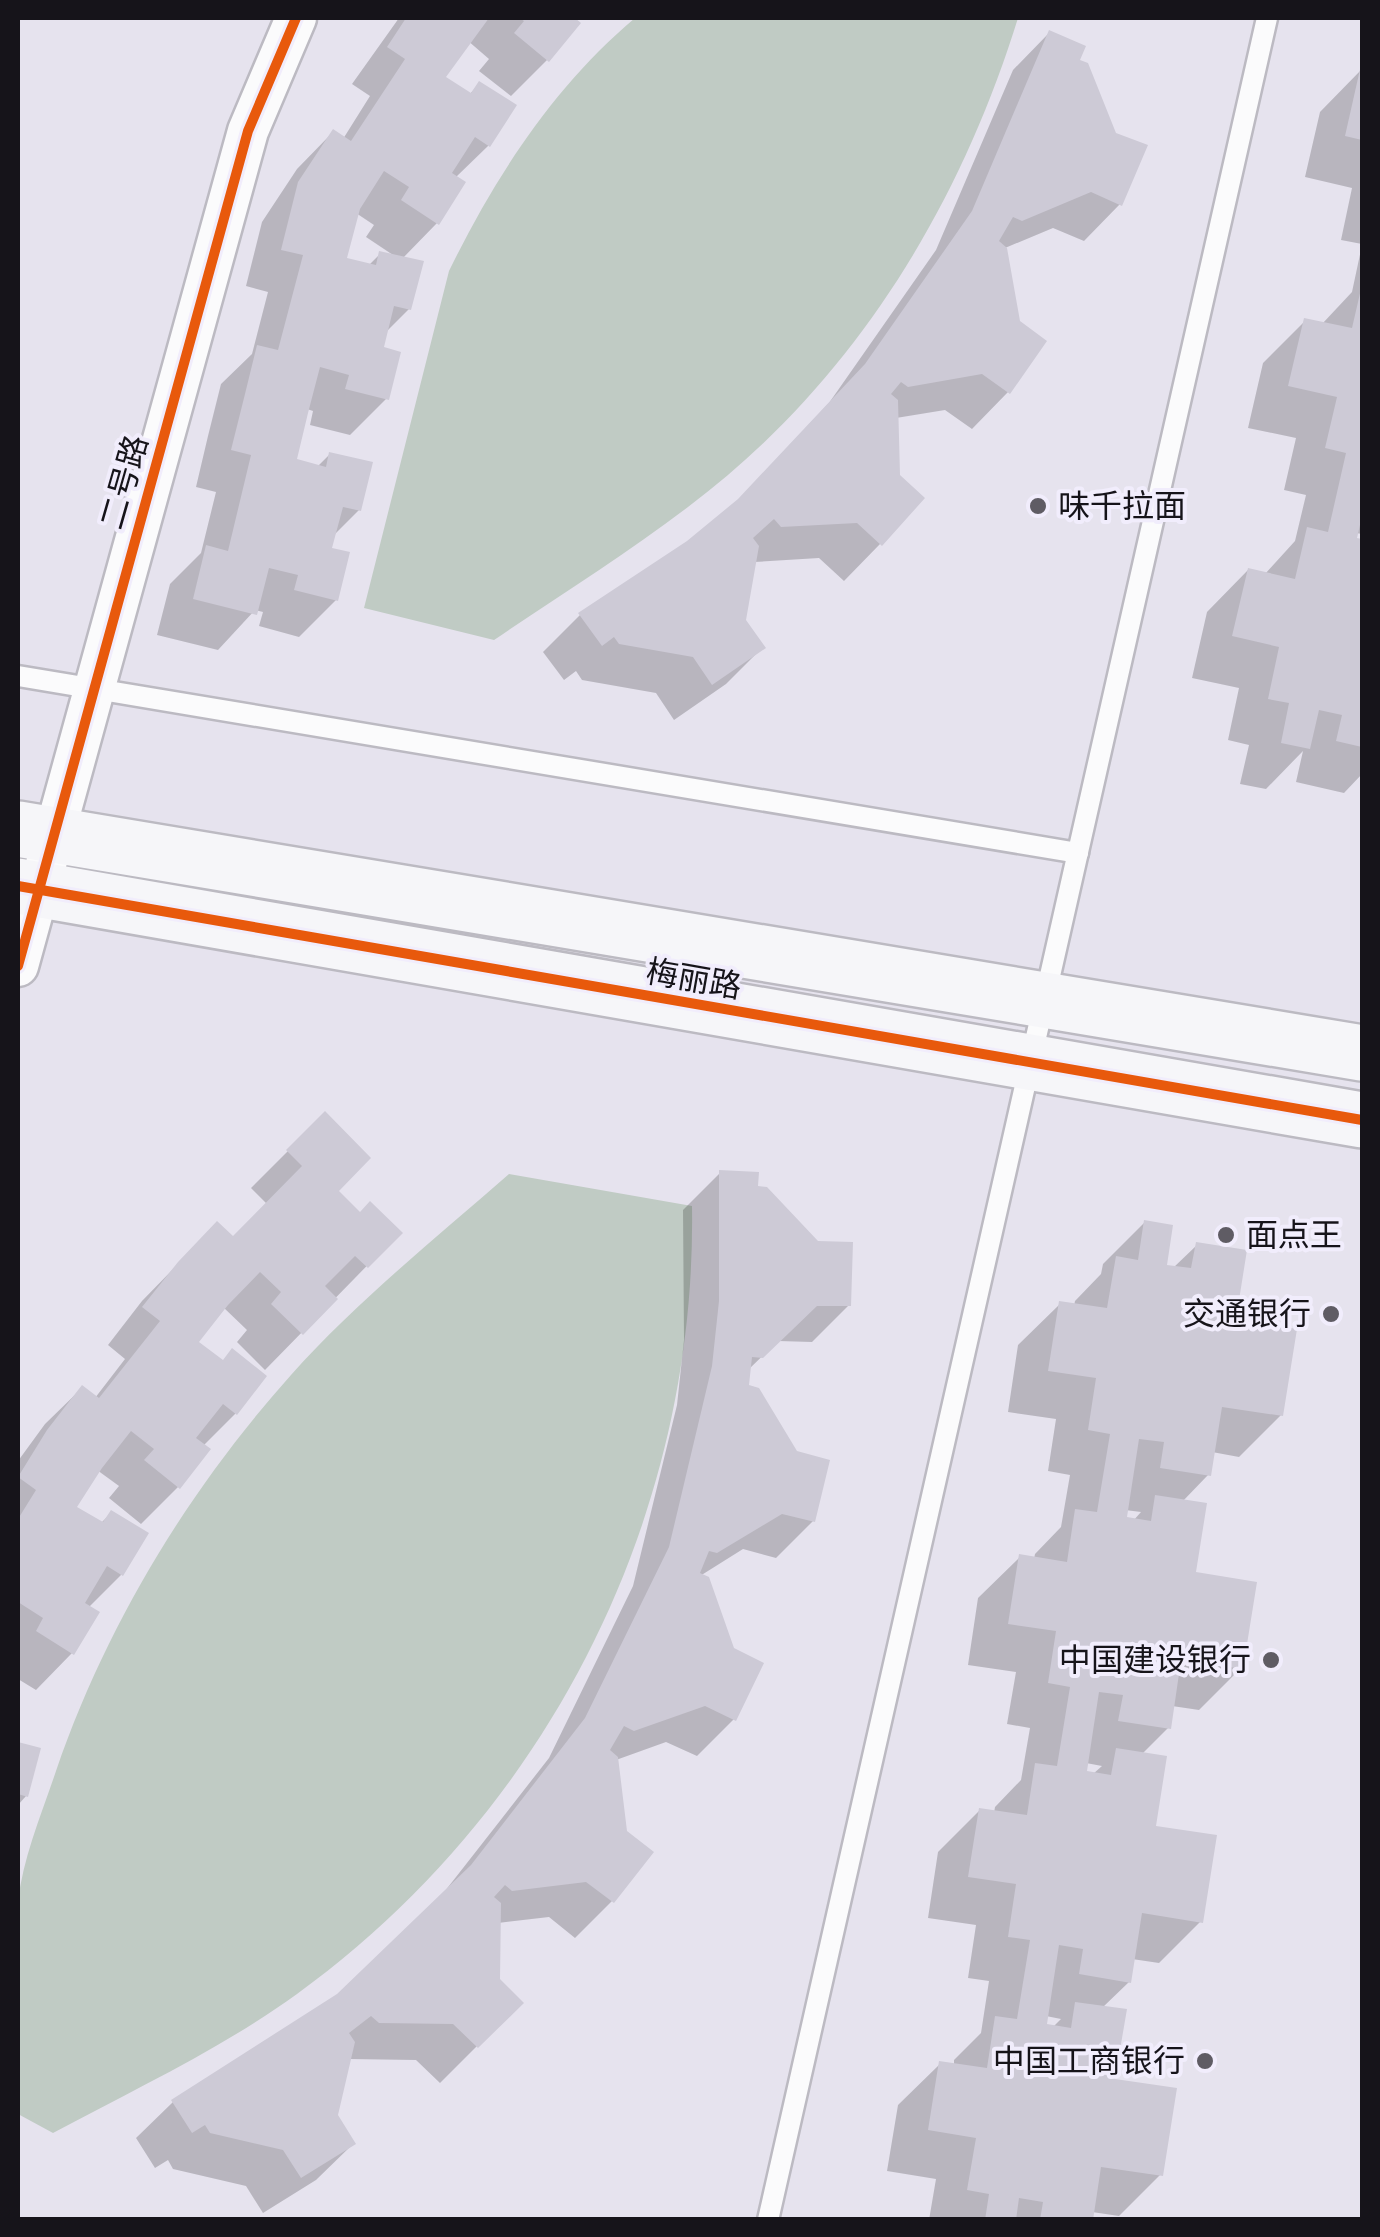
<svg xmlns="http://www.w3.org/2000/svg" width="1380" height="2237" viewBox="0 0 1380 2237" font-family="'IBM Plex Serif','Noto Sans SC',serif">
<style>
.green{fill:#c0cbc4}
.shadow{fill:#0003;fill-rule:evenodd}
.building{fill:#cdcad6}
.lines{fill:none;stroke-linecap:round;stroke-linejoin:round}
.lane-casing{stroke:#bcbac2;stroke-width:25}
.street-casing{stroke:#bcbac2;stroke-width:45}
.secondary-casing{stroke:#bcbac2;stroke-width:60}
.lane{stroke:#fbfbfc;stroke-width:20}
.street{stroke:#fbfbfc;stroke-width:40}
.secondary{stroke:#f6f6f9;stroke-width:55}
.cycleway-casing{stroke:#f1edfc;stroke-width:16}
.cycleway{stroke:#e8590c;stroke-width:10}
.poi-dot{fill:#5f5c64;stroke:#f1edfc;stroke-width:4}
.labels{text-anchor:middle;stroke-width:8;stroke-linejoin:round;paint-order:stroke}
.street-label{font-size:32px;fill:#16141a;stroke:#f1edfc}
.poi-label{font-size:32px;fill:#16141a;stroke:#f1edfc;text-anchor:end}
</style>
<rect width="100%" height="100%" fill="#e6e3ee"/>
<!-- green -->
<g class="green">
<path d="M635,18H1018C959,209 851,385 688,507C626,554 559,596 494,640L364,608L449,271C495,177 554,86 635,18Z"/>
<path d="M509,1174L692,1206C697,1517 548,1812 297,1994C221,2049 135,2089 53,2133L18,2114C17,2066 18,2018 18,1970C18,1948 15,1923 18,1902C23,1857 42,1813 56,1771C106,1625 189,1489 291,1375C357,1301 435,1239 509,1174Z"/>
</g>
<!-- shadow -->
<g class="shadow">
<path d="M399,18H578L547,60L511,96L479,71L489,59L467,40L442,78L469,95L479,84L513,106L488,146L455,178L437,223L402,259L409,309L385,333L381,349L387,398L350,435L310,425L313,411L307,409L294,461L317,467L330,454L359,510L333,536L329,550L336,600L299,637L259,626L263,612L255,610L218,650L157,635L170,584L201,553L216,492L196,487L208,436L221,384L252,354L268,292L246,286L262,222L297,169L333,132L343,139L370,96L352,84ZM356,213L374,225L366,237L396,257L380,254L368,266L344,260Z"/>
<polygon points="1049,33 1077,61 1120,204 1084,241 1053,228 1005,248 1008,392 972,429 945,410 896,418 880,544 844,581 819,558 754,562 743,621 762,648 726,684 674,720 656,693 582,680 576,671 564,680 543,652 580,615 689,543 730,509 829,403 936,250 1013,70"/>
<polygon points="1361,70 1362,70 1362,244 1341,240 1352,188 1305,177 1320,112"/>
<polygon points="1362,245 1362,534 1356,533 1354,540 1362,541 1362,774 1344,793 1296,782 1303,751 1266,789 1240,784 1249,745 1228,740 1239,688 1192,678 1207,612 1248,570 1265,574 1295,541 1306,495 1284,490 1296,438 1248,428 1263,363 1305,321 1322,324 1352,292"/>
<polygon points="325,1114 335,1191 360,1215 399,1233 265,1370 237,1342 247,1330 223,1307 196,1342 222,1362 264,1376 235,1414 203,1446 178,1487 141,1524 109,1498 119,1486 97,1470 74,1508 100,1524 111,1513 121,1575 88,1608 72,1653 36,1690 18,1679 18,1461 45,1424 82,1388 95,1398 125,1359 108,1345 142,1301 181,1261 233,1239 267,1204 251,1188"/>
<polygon points="720,1173 756,1189 849,1305 812,1342 778,1341 748,1370 746,1387 813,1521 776,1558 743,1549 700,1576 734,1719 697,1756 666,1742 616,1760 612,1901 575,1938 549,1917 498,1923 497,1980 520,2003 440,2083 416,2060 348,2059 335,2115 353,2144 316,2180 263,2213 246,2186 173,2169 168,2160 155,2168 136,2138 173,2102 338,1996 438,1900 549,1758 633,1586 677,1405 684,1340 683,1210"/>
<path d="M1144,1223L1164,1267L1173,1268L1197,1245L1281,1415L1239,1457L1212,1452L1208,1475L1182,1502L1193,1574L1241,1668L1199,1710L1172,1706L1168,1728L1141,1755L1153,1828L1201,1921L1159,1963L1132,1959L1129,1982L1102,2008L1112,2081L1161,2174L1119,2216L1092,2212L1090,2220H929L936,2179L887,2171L898,2105L940,2064L954,2066V2060L981,2033L989,1981L968,1978L976,1925L928,1918L938,1852L980,1810L994,1813L995,1807L1021,1780L1030,1728L1007,1724L1016,1672L968,1665L978,1598L1020,1557L1034,1559L1035,1554L1061,1527L1070,1475L1048,1471L1056,1419L1008,1412L1018,1345L1060,1304L1074,1306L1075,1301L1101,1274L1103,1264ZM1125,1510L1141,1512L1133,1521L1124,1519ZM1086,1763L1102,1766L1093,1774L1084,1773ZM1046,2016L1061,2019L1053,2027L1044,2026Z"/>
<polygon points="18,1745 38,1750 26,1796 18,1805"/>
</g>
<!-- building -->
<g class="building">
<polygon points="406,18 489,18 446,77 471,93 479,81 517,105 490,147 475,137 452,173 466,182 439,225 401,200 409,187 384,171 360,209 347,258 376,265 379,251 424,261 411,310 394,306 384,347 401,352 389,400 345,389 349,375 320,367 308,413 297,459 326,467 329,452 373,462 361,511 343,507 332,548 350,552 338,601 294,590 298,575 269,568 257,615 193,599 206,545 228,551 251,455 231,450 244,398 257,345 278,350 303,255 281,250 298,182 333,129 351,141 405,59 387,47"/>
<polygon points="519,18 575,18 581,23 549,62 514,33 524,21"/>
<polygon points="1049,30 1086,46 1080,60 1088,63 1116,133 1148,145 1122,206 1091,192 1022,221 1013,217 999,241 1007,248 1020,321 1047,341 1010,394 982,374 908,387 901,382 891,394 898,400 900,475 925,498 882,546 857,523 781,527 774,519 753,538 759,546 746,620 766,648 712,685 693,657 619,644 614,637 602,646 578,613 687,541 738,499 865,364 972,211"/>
<polygon points="1361,65 1362,65 1362,140 1345,136"/>
<polygon points="1361,289 1362,516 1357,538 1362,539 1362,747 1336,741 1342,715 1319,710 1310,749 1281,743 1289,703 1268,699 1279,647 1232,636 1248,568 1295,579 1307,527 1328,532 1346,453 1325,448 1337,397 1288,386 1304,318 1352,328"/>
<polygon points="325,1111 371,1158 339,1191 360,1212 370,1201 403,1233 368,1268 355,1256 325,1286 338,1299 303,1335 271,1304 281,1292 260,1272 228,1305 199,1342 223,1360 232,1348 267,1376 237,1415 223,1404 196,1438 211,1449 180,1489 144,1460 154,1449 131,1431 102,1468 77,1507 103,1522 111,1510 149,1533 123,1576 107,1566 85,1603 100,1612 74,1655 36,1631 43,1618 18,1602 18,1519 36,1490 18,1477 47,1430 82,1385 99,1398 160,1321 142,1307 178,1262 217,1221 233,1236 302,1166 286,1150"/>
<polygon points="719,1170 759,1172 758,1186 767,1187 818,1241 853,1242 851,1306 817,1306 763,1358 752,1357 749,1385 759,1388 797,1451 830,1460 815,1522 782,1514 717,1553 709,1551 700,1573 709,1577 734,1648 764,1663 736,1721 705,1706 634,1731 624,1726 610,1750 618,1757 627,1831 654,1852 614,1903 586,1882 512,1891 505,1885 494,1897 501,1903 500,1979 524,2003 478,2048 453,2024 379,2023 371,2016 349,2033 355,2042 338,2115 356,2144 301,2178 283,2150 210,2133 205,2125 192,2133 171,2100 337,1994 471,1865 585,1718 669,1547 712,1366 719,1301"/>
<polygon points="1144,1220 1173,1225 1167,1265 1191,1268 1196,1242 1247,1250 1236,1319 1297,1329 1283,1416 1222,1407 1211,1476 1160,1468 1164,1442 1139,1439 1127,1517 1151,1521 1155,1495 1207,1503 1196,1572 1257,1582 1243,1669 1181,1660 1171,1729 1118,1721 1123,1695 1099,1692 1093,1731 1087,1771 1111,1775 1116,1748 1167,1756 1156,1826 1217,1835 1203,1923 1142,1913 1131,1983 1079,1974 1083,1949 1059,1945 1053,1984 1047,2024 1071,2028 1075,2002 1127,2009 1115,2079 1177,2088 1163,2176 1101,2167 1093,2220 1040,2220 1043,2202 1019,2198 1016,2220 985,2220 989,2194 967,2190 976,2138 928,2130 939,2061 987,2068 995,2016 1017,2019 1030,1940 1008,1937 1016,1884 968,1877 979,1808 1027,1815 1035,1763 1057,1766 1070,1687 1048,1683 1056,1631 1008,1624 1019,1554 1067,1562 1075,1509 1097,1512 1110,1434 1088,1430 1096,1378 1048,1371 1059,1301 1107,1308 1116,1256 1138,1260"/>
<polygon points="18,1742 41,1748 28,1797 18,1794"/>
</g>
<g class="lines">
<defs>
<g id="lane">
<polyline points="18,676 1078,853"/>
<polyline points="768,2220 1267,18"/>
</g>
<polyline id="street" points="18,966 248,131 296,18"/>
<g id="secondary">
<polyline points="18,829 1362,1053"/>
<polyline points="18,886 1362,1120"/>
</g>
</defs>
<!-- lane casing -->
<use href="#lane" class="lane-casing"/>
<!-- street casing -->
<use href="#street" class="street-casing"/>
<!-- secondary casing -->
<use href="#secondary" class="secondary-casing"/>
<!-- lane -->
<use href="#lane" class="lane"/>
<!-- street -->
<use href="#street" class="street"/>
<!-- secondary -->
<use href="#secondary" class="secondary"/>
<defs>
<g id="cycleway">
<polyline points="18,886 1362,1120"/>
<polyline points="18,966 248,131 296,18"/>
</g>
</defs>
<!-- cycleway casing -->
<use href="#cycleway" class="cycleway-casing"/>
<!-- cycleway -->
<use href="#cycleway" class="cycleway"/>
</g>
<!-- markers -->
<g class="poi-dot">
<circle cx="1038" cy="506" r="10"/>
<circle cx="1226" cy="1235" r="10"/>
<circle cx="1331" cy="1314" r="10"/>
<circle cx="1271" cy="1660" r="10"/>
<circle cx="1205" cy="2061" r="10"/>
</g>
<g class="labels">
<!-- street labels -->
<g class="street-label">
<text transform="translate(124 482) rotate(-74)" y="11">二号路</text>
<text transform="translate(694 979) rotate(10)" y="11">梅丽路</text>
</g>
<!-- poi labels -->
<g class="poi-label">
<text x="1058" y="517" text-anchor="start">味千拉面</text>
<text x="1246" y="1246" text-anchor="start">面点王</text>
<text x="1311" y="1325">交通银行</text>
<text x="1251" y="1671">中国建设银行</text>
<text x="1185" y="2072">中国工商银行</text>
</g>
</g>
<!-- border -->
<rect width="1380" height="2237" fill="none" stroke="#16141a" stroke-width="40"/>
</svg>
